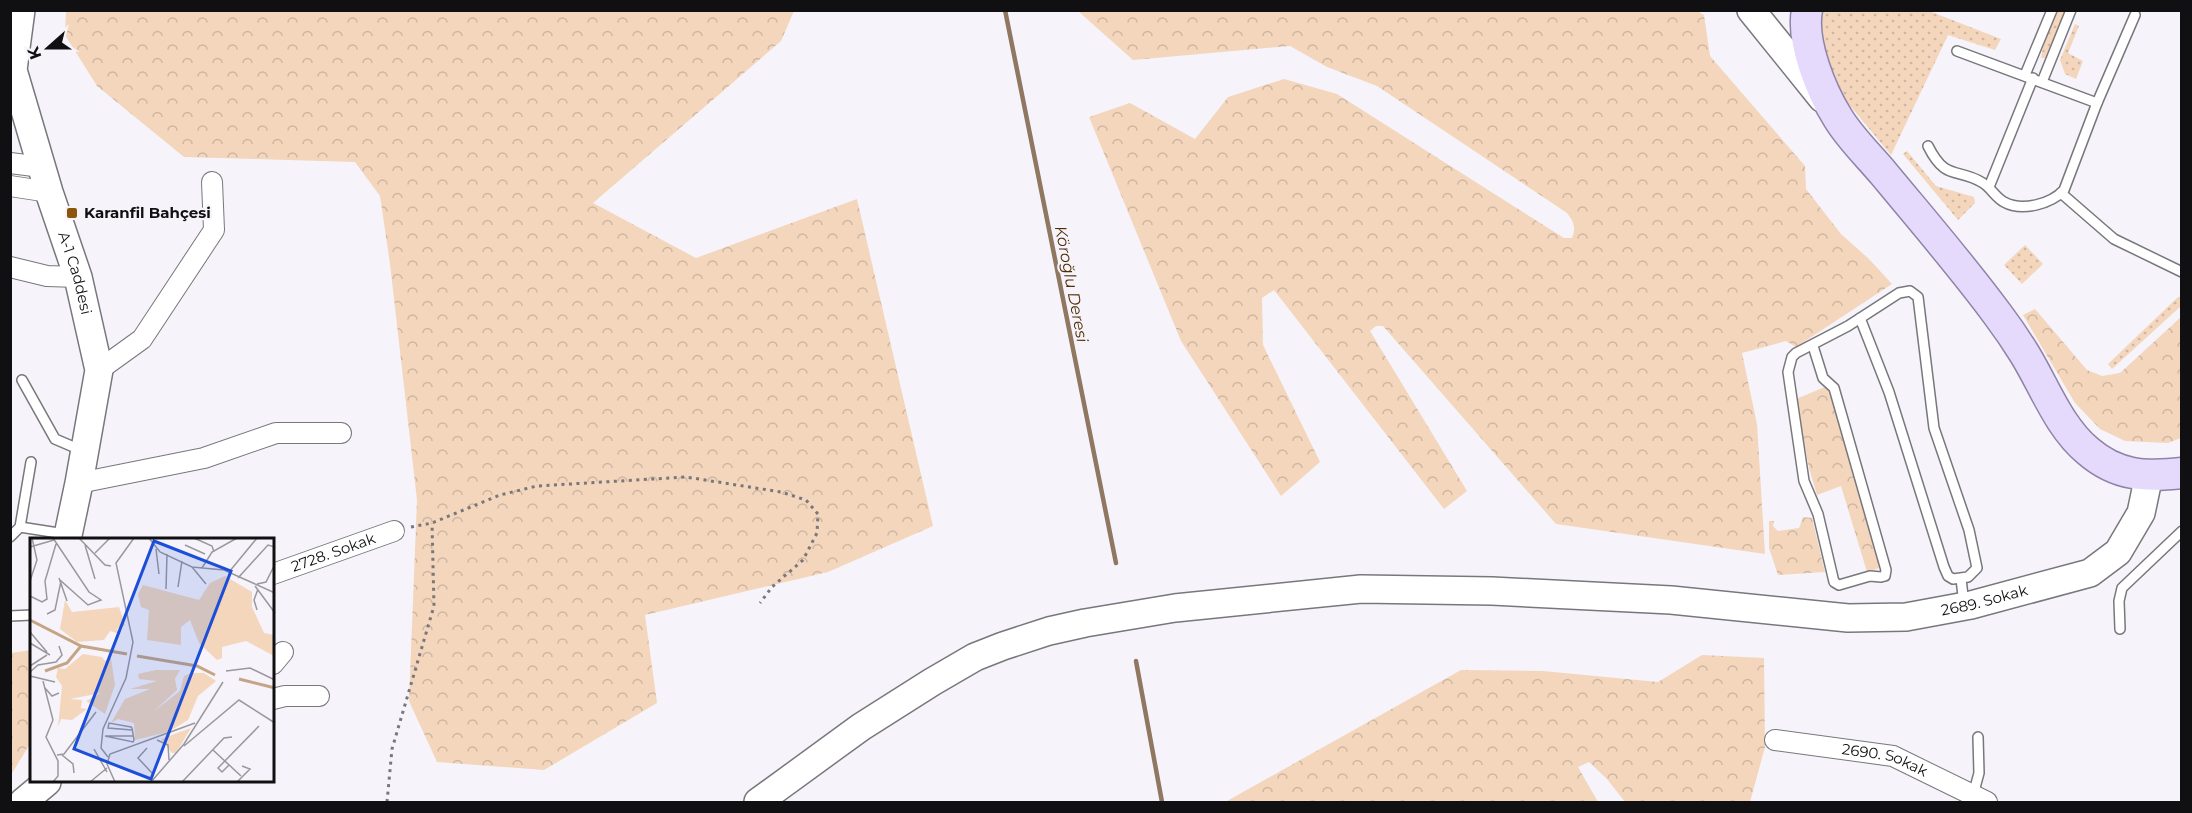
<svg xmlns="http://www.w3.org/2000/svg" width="2192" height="813" viewBox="0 0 2192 813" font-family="Montserrat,sans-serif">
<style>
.grass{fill:url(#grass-dots)}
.forest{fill:url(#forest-crowns)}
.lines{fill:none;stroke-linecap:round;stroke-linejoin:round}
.stream{stroke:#8f7762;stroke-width:4.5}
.lane-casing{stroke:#78777c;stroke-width:12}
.street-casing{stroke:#78777c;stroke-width:22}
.secondary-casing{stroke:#78777c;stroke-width:30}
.primary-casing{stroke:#8f83a7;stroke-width:33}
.path{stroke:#79777b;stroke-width:3;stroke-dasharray:3 4.5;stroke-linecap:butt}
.lane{stroke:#fff;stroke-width:9}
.street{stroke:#fff;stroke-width:20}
.secondary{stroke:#fff;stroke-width:27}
.primary{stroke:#e5dafb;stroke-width:30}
.poi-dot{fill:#8d540c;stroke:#f6f4fa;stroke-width:2}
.labels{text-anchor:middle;stroke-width:4.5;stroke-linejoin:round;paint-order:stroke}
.poi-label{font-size:15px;font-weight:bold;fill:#100f11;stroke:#f6f4fa;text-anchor:start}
.street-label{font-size:15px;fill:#100f11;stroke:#f6f4fa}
.water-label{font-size:16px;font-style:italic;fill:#4f2e06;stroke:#f6f4fa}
.inset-river{fill:none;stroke:#c5a485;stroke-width:3}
.inset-road{fill:none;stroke:#9a989d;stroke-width:1.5}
.view{fill:#1d4ed8;fill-opacity:0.15;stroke:#1d4ed8;stroke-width:3}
.inset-edge{fill:none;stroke:#100f11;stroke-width:3}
</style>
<defs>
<pattern id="grass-dots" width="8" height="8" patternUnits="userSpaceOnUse" patternTransform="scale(1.5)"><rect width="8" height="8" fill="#f3d6bc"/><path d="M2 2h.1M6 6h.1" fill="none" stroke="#cfb6a1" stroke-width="1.8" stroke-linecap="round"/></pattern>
<pattern id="forest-crowns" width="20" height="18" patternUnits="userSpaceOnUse" patternTransform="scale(1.5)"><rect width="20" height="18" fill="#f3d6bc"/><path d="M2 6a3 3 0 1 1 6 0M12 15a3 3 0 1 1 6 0" fill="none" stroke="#cfb6a1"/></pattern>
</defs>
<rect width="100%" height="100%" fill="#f6f4fa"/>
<!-- grass -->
<g class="grass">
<polygon points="1816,11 1929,11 2001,39 1995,50 1948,35 1891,155 1837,90 1820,66"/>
<polygon points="2058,11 2066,11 2046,58 2041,58 2045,38"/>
<polygon points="2075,24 2079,26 2068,53 2083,61 2076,79 2065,74 2060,60"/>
<polygon points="1907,151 1936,186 1974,197 1975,203 1958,220 1903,154"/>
<polygon points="2025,245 2043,264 2022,284 2004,265"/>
<polygon points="2178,297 2181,297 2181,306 2112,369 2108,364"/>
</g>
<!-- forest -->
<g class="forest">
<polygon points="66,10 794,11 781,41 593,203 696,258 857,199 933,526 828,572 645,615 657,703 544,770 437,762 409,701 417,500 390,264 380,196 355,162 184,157 97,86 65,35"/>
<path d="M1697,11L1704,15L1710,56L1805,166L1806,189L1841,234L1869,259L1892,284L1796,347L1786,341L1742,353L1757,424L1765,554L1556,524L1383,326H1376L1370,331L1467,491L1444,509L1274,290L1262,298L1263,345L1320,462L1281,496L1181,341L1089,117L1130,103L1195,139L1228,97L1284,79L1337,94L1564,238H1572C1576,227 1574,222 1567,213L1377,86L1327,67L1290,46L1133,60L1078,11Z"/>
<polygon points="2035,309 2087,370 2102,376 2120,373 2181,317 2181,438 2168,443 2125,441 2100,429 2075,403 2023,315"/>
<polygon points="1825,387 1830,392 1882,567 1867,572 1841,486 1817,495 1809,468 1796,399"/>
<polygon points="1803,517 1812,518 1825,572 1778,575 1769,548 1769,521 1774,521 1773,526 1778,531 1799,528"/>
<polygon points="31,650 31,742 11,775 11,653"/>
<polygon points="1702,655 1764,658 1765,747 1750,802 1625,802 1607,779 1589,762 1578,767 1598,802 1229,802 1227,801 1461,670 1543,671 1658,682"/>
</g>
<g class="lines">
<!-- stream -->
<g class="stream">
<polyline points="1005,10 1116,563"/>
<polyline points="1136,661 1162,802"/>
</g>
<defs>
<g id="lane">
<polyline points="1957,51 2097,103"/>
<polyline points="2025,75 2052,10"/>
<polyline points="2042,82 2071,10"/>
<path d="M1928,146C1946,182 1957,167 1983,183C1991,188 1996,198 2004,202C2022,212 2051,204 2064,190L2097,103L2135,15"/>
<polyline points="1989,187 2033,78"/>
<polyline points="2061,193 2114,239 2182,272"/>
<polyline points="1813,346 1823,378 1834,388 1886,570 1885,576 1881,577 1870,576 1839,585 1834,582 1818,514 1804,481 1788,372 1792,357 1796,353 1848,326 1899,293 1910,291 1918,297 1934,428 1969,530 1977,568 1968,577 1953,579 1948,576 1944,567 1889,392 1860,318"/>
<polyline points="22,380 55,439 83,451"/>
<polyline points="20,527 65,534"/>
<polyline points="10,537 20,527 31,462"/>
<polyline points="1961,579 1964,604"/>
<polyline points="10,616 32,615"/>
<polyline points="2120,629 2119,601 2122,588 2182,531"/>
<polyline points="1973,795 1979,773 1978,737"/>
</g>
<g id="street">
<polyline points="10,163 42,167"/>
<polyline points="10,186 49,192"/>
<polyline points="10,267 47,276 78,277"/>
<polyline points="99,370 142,339 214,230 212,182"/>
<polyline points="79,483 204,458 276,433 341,433"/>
<path id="s1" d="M273,574L394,531"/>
<polyline points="273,664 283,652"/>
<polyline points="273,699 285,696 319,696"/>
<path id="s2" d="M1775,740L1893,756L1987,802"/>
</g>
<g id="secondary">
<path id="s3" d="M21,10L13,70L49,192L78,277L99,370L79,483L67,540"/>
<polyline points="1751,10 1822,98"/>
<polyline points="23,802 47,782"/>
<path id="s4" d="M758,802L861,727L932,682L975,657L1003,646L1049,631L1085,623L1175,608L1361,589L1492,591L1671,600L1848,618L1906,617L1971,605L2090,573L2118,552L2141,513L2149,475"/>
</g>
<path id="primary" d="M1807,10C1801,42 1821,91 1838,118C1850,138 1869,156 1884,174C1922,220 1962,266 1998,315C2007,327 2016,340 2024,353C2044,385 2058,426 2088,451C2117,476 2145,477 2182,473"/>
</defs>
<!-- lane casing -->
<use href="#lane" class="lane-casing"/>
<!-- street casing -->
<use href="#street" class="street-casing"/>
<!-- secondary casing -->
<use href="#secondary" class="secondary-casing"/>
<!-- primary casing -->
<use href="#primary" class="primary-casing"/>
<!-- path -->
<g class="path">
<polyline points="411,527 432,523 500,495 537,486 686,477 781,492 806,500 818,514 817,533 803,560 772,587 760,603"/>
<polyline points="387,802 392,749 434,606 432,523"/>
</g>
<!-- lane -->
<use href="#lane" class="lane"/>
<!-- street -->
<use href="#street" class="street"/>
<!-- secondary -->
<use href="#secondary" class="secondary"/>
<!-- primary -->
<use href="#primary" class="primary"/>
</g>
<!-- markers -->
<rect class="poi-dot" x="66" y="207" width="12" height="12" rx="3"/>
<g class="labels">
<!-- poi labels -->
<g class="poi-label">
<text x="84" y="218">Karanfil Bahçesi</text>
</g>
<!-- street labels -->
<g class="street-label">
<text dy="5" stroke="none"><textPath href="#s3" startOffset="273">A-1 Caddesi</textPath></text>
<text dy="5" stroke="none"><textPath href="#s1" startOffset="64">2728. Sokak</textPath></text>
<text dy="5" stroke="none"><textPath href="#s4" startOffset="1281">2689. Sokak</textPath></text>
<text dy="5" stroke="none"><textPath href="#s2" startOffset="112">2690. Sokak</textPath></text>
</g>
<!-- water labels -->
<g class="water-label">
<text transform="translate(1072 284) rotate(79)" y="6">Köroğlu Deresi</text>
</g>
</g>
<!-- overview -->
<g transform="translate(30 538)">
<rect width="244" height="244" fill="#f6f4fa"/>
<path d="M161,190L146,215H142L131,201Z" fill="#f3d6bc"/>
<path d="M195,38L222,54V69L234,95L244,97V118L216,103L192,109V120L187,122L169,105L160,82L151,89V107L117,102L119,72L111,69L108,56L113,47L169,62L180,45ZM35,62L42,74L89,69L95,87L87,91L90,96L80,93L74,102L47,104L30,91ZM53,116L72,119L75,123L81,120L85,147L77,170L75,176L56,163L71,155L40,161L52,162L51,170L57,171L42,182L31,181L28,189L32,148L26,139L28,130L35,131ZM126,132H150L145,141L147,152L123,174L150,153L154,138L161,135H174L186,143L168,158L158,182L138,194L105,202L104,185L88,181L81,185L95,161L120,151H100L127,143L109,141L108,136Z" fill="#f3d6bc"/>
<path class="inset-river" d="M0,82L51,108L97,116M107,118L167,128L185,137M15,133L37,125L51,108M209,141L245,150"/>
<path class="inset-road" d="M49,0L75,27L81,28M119,0L130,14L162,29L194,32L245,55M164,0L182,8L184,14M55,7L65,41M155,7L175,16M0,9L24,2M126,11L129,36M65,15L80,0M162,29L176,46M172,30L182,14L207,0M199,34L227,0M29,40L37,63M208,40L238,7L245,9M0,43L7,22L2,0M227,46L236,44L245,26M225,48L245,75M148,49L152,23M136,51L137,16M0,58L12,64L17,61L15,43L26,6M227,72L224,62L228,51M17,76L25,72L31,43L58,67L71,62L59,54L23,0M0,94L17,114M0,105L20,117M0,128L17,117M196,133L220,130L245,142M0,134L8,127L26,124L32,117L29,108M0,138L25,144M13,143L23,182L16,199L28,223V238L23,244M15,150L22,158L29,155M102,192L78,190L79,185L101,189L102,190L104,202L103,204L75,198H103M127,202L138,207L139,222M154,208L209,162L245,185M117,210L108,220L122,235M64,211L77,234M183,212L211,238M27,217L34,216L66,174M32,217L43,226L44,235M78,219L71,210L73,191L96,140L103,104L86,25L104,0M199,227L192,234L188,230L229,188M60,244L77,230M85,244L77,226L80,216L165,185M121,244L154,206L193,144M152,244L194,200L202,199M207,244L220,231L212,228"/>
<path class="view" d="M124,3L201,33L121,241L44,211Z"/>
<rect width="244" height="244" class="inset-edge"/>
</g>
<!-- border -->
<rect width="2192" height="813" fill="none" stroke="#100f11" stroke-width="24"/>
<!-- north arrow -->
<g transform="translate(48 48) rotate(249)" stroke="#f6f4fa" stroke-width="4.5" paint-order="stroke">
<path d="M0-4.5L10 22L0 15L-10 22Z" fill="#100f11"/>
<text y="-9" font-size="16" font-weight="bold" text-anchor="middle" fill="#100f11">K</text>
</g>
</svg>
